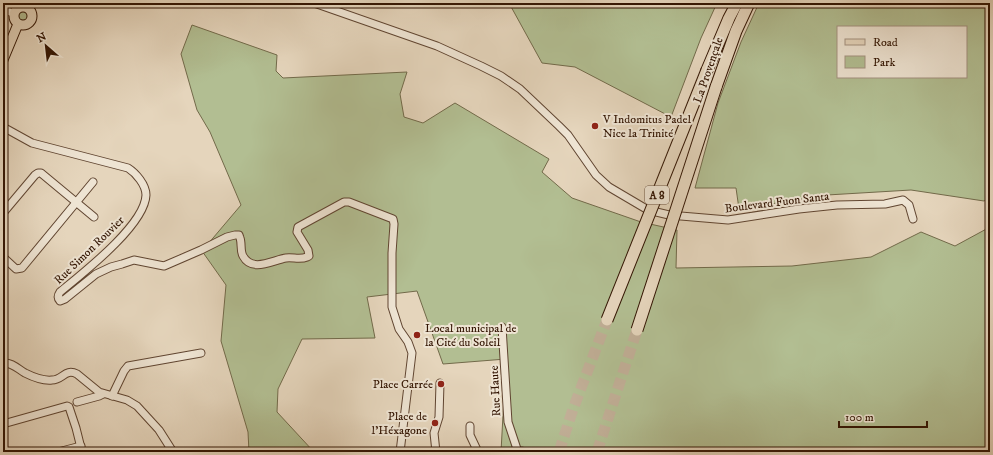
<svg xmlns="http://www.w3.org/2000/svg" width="993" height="455" viewBox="0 0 993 455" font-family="'IM FELL DW Pica',serif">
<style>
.green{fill:#b2be92;stroke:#726a4a;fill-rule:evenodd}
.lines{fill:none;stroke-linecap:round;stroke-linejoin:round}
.highway-tunnel{stroke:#c1af97;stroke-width:11;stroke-dasharray:11 5.5;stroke-linecap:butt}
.minor-casing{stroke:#604531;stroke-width:9}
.major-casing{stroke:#331503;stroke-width:11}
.highway-casing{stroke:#331503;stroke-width:13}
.minor{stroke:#eee4d3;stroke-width:7}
.major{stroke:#e5d5bc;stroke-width:9}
.highway{stroke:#e5d5bc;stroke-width:11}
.highway-bridge-casing{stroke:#331503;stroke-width:13;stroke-linecap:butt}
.highway-bridge{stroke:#e5d5bc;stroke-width:11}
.poi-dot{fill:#8f2418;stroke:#eee4d3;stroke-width:1.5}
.labels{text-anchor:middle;stroke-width:4;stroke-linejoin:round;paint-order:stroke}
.shield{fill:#eee4d3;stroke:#6b5341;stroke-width:1}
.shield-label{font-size:11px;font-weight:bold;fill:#331503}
.street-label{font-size:12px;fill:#331503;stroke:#eee4d3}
.poi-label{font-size:12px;fill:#331503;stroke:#eee4d3;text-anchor:start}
</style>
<rect width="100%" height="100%" fill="#e5d5bc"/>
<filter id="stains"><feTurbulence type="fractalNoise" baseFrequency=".005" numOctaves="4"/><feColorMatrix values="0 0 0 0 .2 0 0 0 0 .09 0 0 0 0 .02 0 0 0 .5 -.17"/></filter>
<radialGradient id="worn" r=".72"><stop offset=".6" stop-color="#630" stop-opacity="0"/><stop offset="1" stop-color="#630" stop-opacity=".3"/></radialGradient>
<!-- green -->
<g class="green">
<polygon points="509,3 717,3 701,38 671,117 575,67 542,63"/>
<path d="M759,3H990V198L984,201L911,190L827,195L739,209L736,188H695L718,103L741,42ZM838,27H966V77H838Z"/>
<circle cx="23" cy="16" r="6"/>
<polygon points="192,25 277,55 276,71 283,78 407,72 400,94 404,117 423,123 455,103 549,159 542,172 572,198 641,222 677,230 676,268 792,266 871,257 921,232 955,246 990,227 990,452 501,452 506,359 443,364 417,291 367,297 375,338 302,339 278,389 277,412 314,452 249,452 248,432 221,341 226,285 202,251 241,205 210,132 197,110 181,54"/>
</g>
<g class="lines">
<!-- highway-tunnel -->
<g class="highway-tunnel">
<polyline points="559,452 573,409 607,320"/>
<polyline points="597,452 637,330"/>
</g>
<defs>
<g id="minor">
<polyline points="18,3 19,8"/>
<polyline points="314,3 437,46 481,66 501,76 520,89 559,126 568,135 596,175 609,187 648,210 669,215 728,220 799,209 837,205 885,204 903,200 909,205 913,219"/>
<polyline points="3,10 14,13"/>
<path d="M3,127L32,143L128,168C136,173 146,185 146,195C145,225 83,273 60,292C58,295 57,298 60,301L65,299L96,274L111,267L122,264L134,260L164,266L201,250L227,237L235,235H239L240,238C242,243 240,251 243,256C252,273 273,260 286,258C293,257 300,260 307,257L309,256L308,250L297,232L298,227L344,202H349L393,219L394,224L392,253V307L399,329L408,342L412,353L400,452"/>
<polyline points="3,213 35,175 38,173 41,173 94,217"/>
<polyline points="3,257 16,269 22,268 93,182"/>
<polyline points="502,327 508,422 518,452"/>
<path d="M3,363C12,362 18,369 25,373C33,377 43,381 52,380C63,380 65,368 77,374L99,392L127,400L137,406L159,430L173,452"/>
<polyline points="112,396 124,371 128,366 201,353"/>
<polyline points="77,402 99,396 103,394"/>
<polyline points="3,424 67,406 69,407 76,428 82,452"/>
<polyline points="470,426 470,435 478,452"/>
<polyline points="58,452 81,446"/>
<polyline points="436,452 434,433 439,417 440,383"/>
<polyline points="519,452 522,451 526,452"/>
</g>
<g id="major">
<circle cx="23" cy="16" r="9"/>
<polyline points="3,60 18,24"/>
</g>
<g id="highway">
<polyline points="707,70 729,18 737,3"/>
<polyline points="716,87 736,31 749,3"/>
</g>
</defs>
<!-- minor casing -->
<use href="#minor" class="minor-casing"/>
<!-- major casing -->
<use href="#major" class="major-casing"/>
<!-- highway casing -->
<use href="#highway" class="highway-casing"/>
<!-- minor -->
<use href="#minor" class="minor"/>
<!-- major -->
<use href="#major" class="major"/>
<!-- highway -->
<use href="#highway" class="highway"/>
<defs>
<g id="highway-bridge">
<polyline points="607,320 707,70"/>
<polyline points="637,330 716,87"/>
</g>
</defs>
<!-- highway-bridge casing -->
<use href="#highway-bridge" class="highway-bridge-casing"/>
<!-- highway-bridge -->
<use href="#highway-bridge" class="highway-bridge"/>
</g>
<!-- markers -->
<g class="poi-dot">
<circle cx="595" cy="126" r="4"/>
<circle cx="417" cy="335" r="4"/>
<circle cx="441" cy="384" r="4"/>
<circle cx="435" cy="423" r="4"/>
</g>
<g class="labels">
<!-- shield labels -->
<rect class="shield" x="645" y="186" width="24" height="18" rx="3"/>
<g class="shield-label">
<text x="657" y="199">A 8</text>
</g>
<!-- street labels -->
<g class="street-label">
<text transform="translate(708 70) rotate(-71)" y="4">La Provençale</text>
<text transform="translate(777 202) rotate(-7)" y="4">Boulevard Fuon Santa</text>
<text transform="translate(89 250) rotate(-44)" y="4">Rue Simon Rouvier</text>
<text transform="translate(495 391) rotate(-93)" y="4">Rue Haute</text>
</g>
<!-- poi labels -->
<g class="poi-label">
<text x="603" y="123">V Indomitus Padel<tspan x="603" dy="14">Nice la Trinité</tspan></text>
<text x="425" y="332">Local municipal de<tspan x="425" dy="14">la Cité du Soleil</tspan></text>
<text x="433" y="388" text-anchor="end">Place Carrée</text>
<text x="427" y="420" text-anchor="end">Place de<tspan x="427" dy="14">l'Héxagone</tspan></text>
</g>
</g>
<!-- margin -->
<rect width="993" height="455" fill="none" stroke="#e5d5bc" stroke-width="16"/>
<rect x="4" y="4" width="985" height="447" fill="none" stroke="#331503" stroke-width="2"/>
<rect x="8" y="8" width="977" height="439" fill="none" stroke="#331503"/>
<!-- legend -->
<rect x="837" y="26" width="130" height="52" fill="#eee4d3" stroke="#a39180"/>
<rect x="845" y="39" width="20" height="6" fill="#e5d5bc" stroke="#a39180"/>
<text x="873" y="46" font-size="12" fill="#331503">Road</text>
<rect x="845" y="56" width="20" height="12" fill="#b2be92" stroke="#a39180"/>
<text x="873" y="66" font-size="12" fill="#331503">Park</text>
<!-- north arrow -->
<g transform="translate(46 46) rotate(332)" stroke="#eee4d3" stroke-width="3" paint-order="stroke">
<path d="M0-3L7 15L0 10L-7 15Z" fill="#331503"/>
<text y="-6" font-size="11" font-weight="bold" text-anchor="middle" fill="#331503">N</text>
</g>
<!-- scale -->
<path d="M839 421v6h88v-6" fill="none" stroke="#331503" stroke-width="2"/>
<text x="845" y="421" font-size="12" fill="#331503" stroke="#eee4d3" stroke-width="3" paint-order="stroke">100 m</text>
<rect width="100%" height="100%" filter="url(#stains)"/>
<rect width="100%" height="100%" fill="url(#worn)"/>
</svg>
